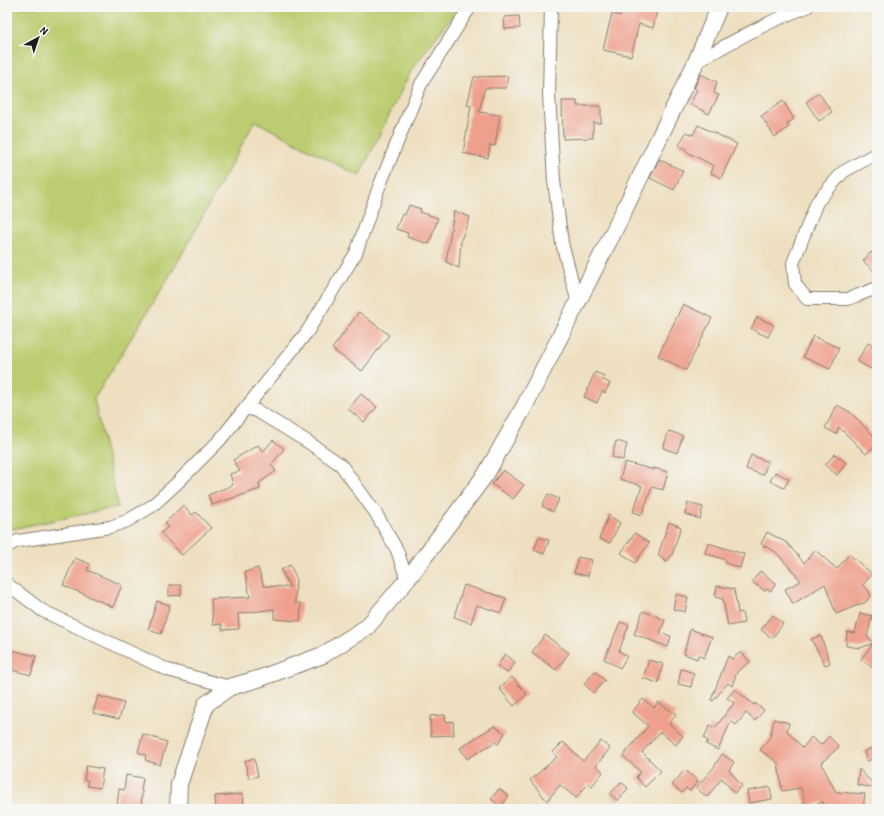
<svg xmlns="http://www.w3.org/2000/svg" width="884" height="816" viewBox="0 0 884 816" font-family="'Patrick Hand',sans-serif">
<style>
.green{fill:#bbcd70;stroke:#6c7446}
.building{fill:#efa08d}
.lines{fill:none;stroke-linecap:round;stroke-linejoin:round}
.street-casing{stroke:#857e6e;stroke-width:14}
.secondary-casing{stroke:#857e6e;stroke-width:18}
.street{stroke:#fff;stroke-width:12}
.secondary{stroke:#fff;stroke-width:16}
</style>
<rect width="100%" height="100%" fill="#f6f6f2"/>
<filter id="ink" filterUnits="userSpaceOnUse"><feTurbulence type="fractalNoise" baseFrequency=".025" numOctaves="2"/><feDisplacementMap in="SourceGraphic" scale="8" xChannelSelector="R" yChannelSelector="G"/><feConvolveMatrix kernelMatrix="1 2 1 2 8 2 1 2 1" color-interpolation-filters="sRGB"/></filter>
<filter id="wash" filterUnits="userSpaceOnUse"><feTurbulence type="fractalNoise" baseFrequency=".012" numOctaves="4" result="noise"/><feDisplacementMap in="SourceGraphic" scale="16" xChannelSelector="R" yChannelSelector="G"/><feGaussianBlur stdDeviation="0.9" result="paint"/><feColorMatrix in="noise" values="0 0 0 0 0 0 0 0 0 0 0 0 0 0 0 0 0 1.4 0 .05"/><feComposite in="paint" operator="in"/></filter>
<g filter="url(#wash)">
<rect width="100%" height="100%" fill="#eedfc0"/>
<!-- green -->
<polygon class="green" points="7,7 459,7 412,69 359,176 255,121 176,265 94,399 118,507 7,530"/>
<g id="blocks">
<!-- building -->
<g class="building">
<polygon points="633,7 658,7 653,28 639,24 631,56 603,50 612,13 620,16 623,13 632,10"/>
<polygon points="519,16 520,28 505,29 504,17"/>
<polygon points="701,74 717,82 714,93 719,95 709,114 690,104 697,90 694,88"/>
<polygon points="508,76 506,88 485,88 479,112 500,115 495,146 490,145 488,158 463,153 471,106 467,105 474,77"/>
<polygon points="819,93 832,112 819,121 806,102"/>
<polygon points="562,101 577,101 577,106 601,106 601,123 593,123 593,138 563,139"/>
<polygon points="783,101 794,119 787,124 789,127 775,137 761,116"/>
<polygon points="698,125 737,144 721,178 711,173 714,166 685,151 686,149 679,146 686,132 693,135"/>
<polygon points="659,159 683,171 674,190 650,178"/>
<polygon points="409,205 421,209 420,212 438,218 429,244 407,237 408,233 396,229 402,214 405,215"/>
<polygon points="454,211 470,217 461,240 459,268 446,262"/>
<polygon points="871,252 877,257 877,274 863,261"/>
<polygon points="683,304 712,318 686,370 658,356"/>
<polygon points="359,312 389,335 362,371 332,349"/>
<polygon points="757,317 774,325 768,337 751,329"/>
<polygon points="813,336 839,348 830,369 803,357"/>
<polygon points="868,343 877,348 877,359 871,369 857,361"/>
<polygon points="595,372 604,376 603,380 610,383 605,393 602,391 597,403 584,397"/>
<polygon points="361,394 377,407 364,422 348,409"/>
<polygon points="837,405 850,412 877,439 877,444 866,454 839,427 836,434 825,428"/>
<polygon points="669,431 683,436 677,453 663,448"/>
<polygon points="273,440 284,449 271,465 276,471 259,483 260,489 212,505 208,495 233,485 230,474 240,471 233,460 258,445 263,452"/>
<polygon points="616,441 627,444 623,460 612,457"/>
<polygon points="835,454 846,463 837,475 825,465"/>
<polygon points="751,455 768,462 763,475 746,469"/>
<polygon points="625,462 654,470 654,468 668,472 663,490 652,487 642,515 633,512 642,486 620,479"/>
<polygon points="503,470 524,485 513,499 492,484"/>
<polygon points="775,472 789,479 784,488 770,481"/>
<polygon points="548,494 559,499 553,512 542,506"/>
<polygon points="688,503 703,507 700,519 685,514"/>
<polygon points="183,505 192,515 196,512 211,528 182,555 161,533 168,527 165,523"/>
<polygon points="609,515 620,523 610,543 599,539"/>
<polygon points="669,522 681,527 672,555 666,562 658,555"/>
<polygon points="767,532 787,543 804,563 815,550 837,569 849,554 872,574 863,585 870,592 869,593 871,595 866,602 836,614 825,584 793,604 785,589 801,581 776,552 761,544"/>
<polygon points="635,533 649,543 635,563 621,553"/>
<polygon points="539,537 549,540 544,554 534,550"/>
<polygon points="708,543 744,554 740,568 725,563 726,560 705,553"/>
<polygon points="578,557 592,560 588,576 574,573"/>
<polygon points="75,558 90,564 87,570 122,585 113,607 63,585"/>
<polygon points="290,565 296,577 295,603 301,603 300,621 274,619 274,609 238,614 239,629 222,630 222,624 213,625 211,599 250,597 245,572 258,568 264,586 290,587 281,570"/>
<polygon points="760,571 776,583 771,591 767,589 765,591 752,582"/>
<polygon points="169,585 181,585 181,595 169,596"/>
<polygon points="464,585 506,598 501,613 477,605 471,623 454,617"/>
<polygon points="717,586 734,589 738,613 742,612 744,623 728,626 723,599 715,597"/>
<polygon points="676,594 688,597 685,612 673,609"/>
<polygon points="157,601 170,605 161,634 148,630"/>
<polygon points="643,611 665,620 660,633 671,636 668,647 634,634"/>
<polygon points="860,613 872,616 867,637 874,643 877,639 877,671 861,659 874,643 860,648 846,646 847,632 855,633"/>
<polygon points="773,615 783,624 772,638 761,630"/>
<polygon points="620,622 629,625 619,651 627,656 620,668 604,659 612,642"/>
<polygon points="690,629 712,637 704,658 698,655 697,659 684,654"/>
<polygon points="545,635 569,653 556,670 532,652"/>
<polygon points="821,636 830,663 825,665 811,639"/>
<polygon points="7,649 36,656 31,675 7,669"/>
<polygon points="741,652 750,662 737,672 732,686 728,683 713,701 711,700 728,656 732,659"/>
<polygon points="505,654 515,662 507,673 497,666"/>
<polygon points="649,660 663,664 658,683 643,678"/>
<polygon points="681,669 694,673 691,687 678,684"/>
<polygon points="595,671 605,680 594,693 584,684"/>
<polygon points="512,677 527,694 514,706 499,688"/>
<polygon points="735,689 754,705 755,703 764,710 755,721 746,713 736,725 731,721 718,750 706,744 708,741 704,738 710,725 715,728 734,703 727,698"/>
<polygon points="98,696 124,703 119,719 93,713"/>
<polygon points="643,699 654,708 658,702 676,714 669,724 683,736 676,745 660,732 642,752 661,771 645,787 636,777 641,772 623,756 648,726 632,712"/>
<polygon points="445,715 446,722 453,721 454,735 431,736 430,716"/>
<polygon points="774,719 789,723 787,731 803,748 811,737 821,745 829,736 839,747 821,763 836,792 865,794 863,809 825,809 823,802 806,807 801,788 782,791 778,763 760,750 770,737"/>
<polygon points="494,726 505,733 498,744 495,742 467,759 460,748"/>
<polygon points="143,734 167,742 160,765 145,760 146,755 138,752"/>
<polygon points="601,741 610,748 596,766 603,772 592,786 589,783 576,798 560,785 547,801 530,780 557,757 553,752 563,742 583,761"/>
<polygon points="877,746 877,757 867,761 864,751"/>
<polygon points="722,754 734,762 729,770 742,786 734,793 722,778 707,797 696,788 714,767"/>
<polygon points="254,758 258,776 249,779 245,761"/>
<polygon points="86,766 103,769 100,788 87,786 88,780 84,780"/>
<polygon points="859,769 877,788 857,785"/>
<polygon points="685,770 698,781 690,791 686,788 682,793 672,785"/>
<polygon points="126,775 143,778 141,791 142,791 141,809 117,807 119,789 124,790"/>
<polygon points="621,782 628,788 618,801 610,794"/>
<polygon points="770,787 772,799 749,803 747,791"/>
<polygon points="499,789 509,796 501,807 491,799"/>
<polygon points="243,794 244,809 216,809 215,796"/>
</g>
</g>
</g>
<g filter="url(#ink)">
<use href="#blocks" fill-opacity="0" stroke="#857e6e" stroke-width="1"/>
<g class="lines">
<defs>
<g id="street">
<polyline points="551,7 549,94 554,181 562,243 578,303"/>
<path d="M696,62C732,42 768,21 807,7"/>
<polyline points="877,153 843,172 817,202 793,263 795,284 807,299 848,299 877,288"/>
<polyline points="246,408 257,411 308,442 341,465 375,512 397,550 407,580"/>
<polyline points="7,546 18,541 110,527 127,521 152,506 176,484 219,441 307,332 356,253 379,187 421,84 470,7"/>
<polyline points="7,584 43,611 168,670 230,687"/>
</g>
<polyline id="secondary" points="178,809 179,784 206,704 230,687 258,679 323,655 367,627 407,580 486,474 524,407 613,233 696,62 719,7"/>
</defs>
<!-- street casing -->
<use href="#street" class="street-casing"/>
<!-- secondary casing -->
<use href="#secondary" class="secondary-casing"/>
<!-- street -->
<use href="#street" class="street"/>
<!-- secondary -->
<use href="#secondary" class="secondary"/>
</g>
</g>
<!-- margin -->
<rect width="884" height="816" fill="none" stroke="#f6f6f2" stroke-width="24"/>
<!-- north arrow -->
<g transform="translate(38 38) rotate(40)" stroke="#f6f6f2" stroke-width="3" paint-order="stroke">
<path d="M0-3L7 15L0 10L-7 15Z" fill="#1c1c1c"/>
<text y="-6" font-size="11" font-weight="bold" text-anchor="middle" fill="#1c1c1c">N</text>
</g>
</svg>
